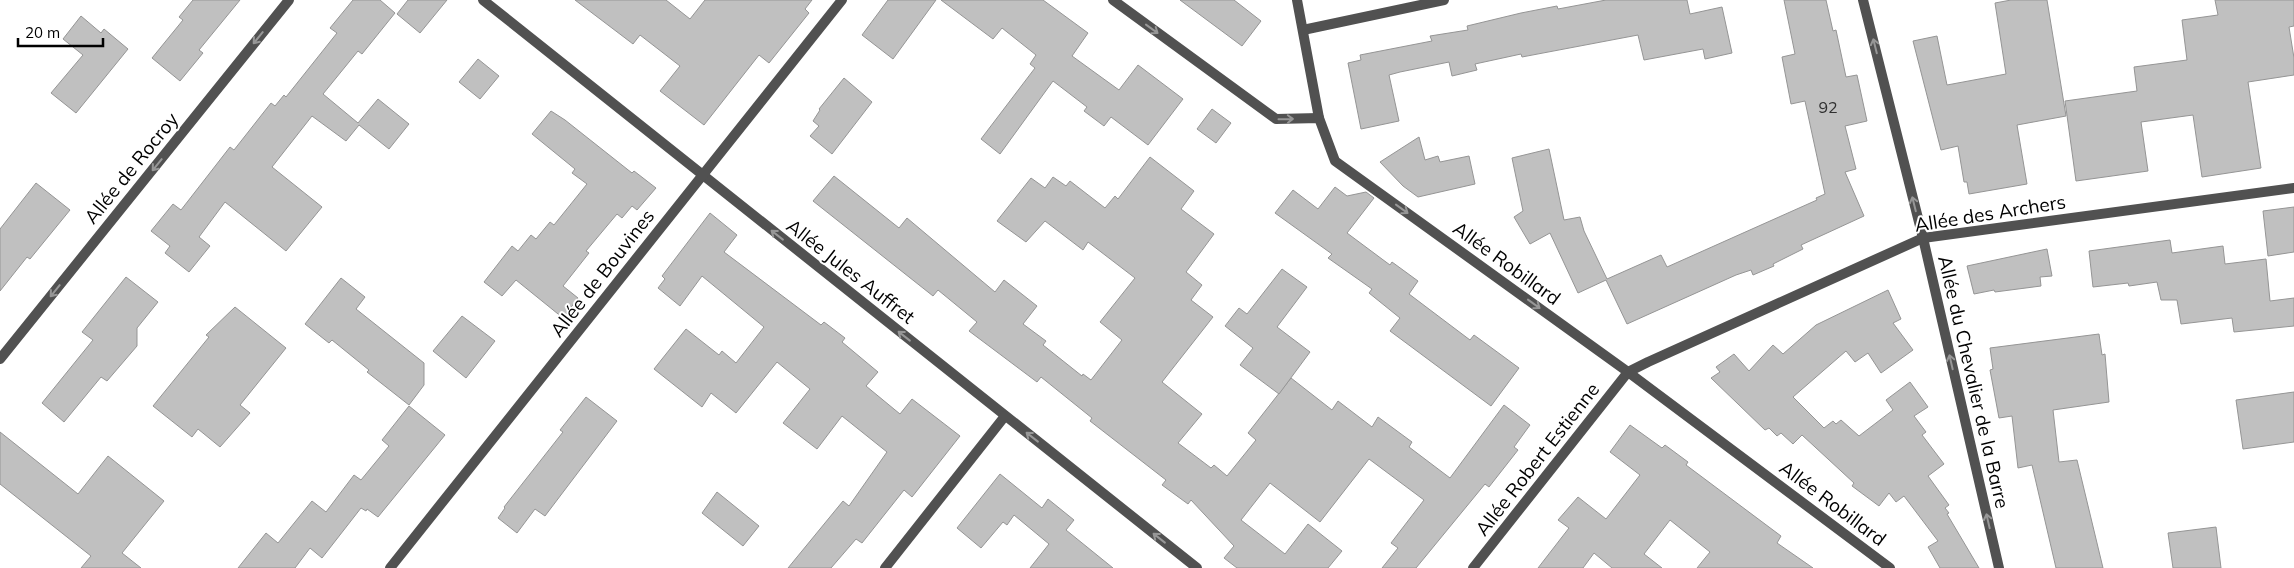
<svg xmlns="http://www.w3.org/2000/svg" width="2294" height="568" viewBox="0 0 2294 568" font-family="Mulish,sans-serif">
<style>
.building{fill:#c0c0c0;stroke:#959595}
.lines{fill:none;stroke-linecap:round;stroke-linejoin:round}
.street{stroke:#515151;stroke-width:10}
.oneway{stroke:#979797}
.labels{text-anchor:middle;stroke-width:4;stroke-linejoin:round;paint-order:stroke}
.number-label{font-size:16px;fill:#303030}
.street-label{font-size:19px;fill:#000;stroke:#fff}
</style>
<rect width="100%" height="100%" fill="#fff"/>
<!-- building -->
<g class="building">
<polygon points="193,0 240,0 199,50 203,53 180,81 152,58 183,20 179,17"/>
<polygon points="353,0 380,0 395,13 362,54 358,51 323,94 358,123 378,99 409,124 389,149 359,125 346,141 312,116 272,167 322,207 286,251 225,202 199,237 210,246 189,272 165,253 170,246 151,231 173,204 181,210 230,147 234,150 271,103 275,106 284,95 286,97 337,33 330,28"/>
<polygon points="408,0 447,0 420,33 397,14"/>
<polygon points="575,0 666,0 690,19 705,0 812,0 805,9 809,13 769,63 759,55 704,125 660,91 680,66 640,35 633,44"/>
<polygon points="888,0 936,0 893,59 862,35"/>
<polygon points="941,0 1043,0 1088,33 1072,56 1119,90 1138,65 1183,99 1148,145 1111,117 1104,126 1084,111 1087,107 1053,81 1000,154 981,139 1035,68 1030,64 1036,55 1002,28 993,39"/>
<polygon points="1180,0 1234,0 1261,21 1242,46"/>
<polygon points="1606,0 1687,0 1690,14 1722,7 1732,53 1705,59 1703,49 1644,60 1638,35 1522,57 1521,54 1475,64 1477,70 1452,76 1449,62 1400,72 1389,75 1399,121 1361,129 1348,63 1361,60 1360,55 1432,41 1430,36 1468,30 1467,26 1521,13 1557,6 1558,9"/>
<polygon points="1784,0 1826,0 1833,31 1836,30 1846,77 1857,75 1867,121 1845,126 1856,169 1845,172 1864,216 1801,245 1803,249 1773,264 1774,266 1753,275 1751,270 1736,275 1627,324 1606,280 1578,293 1550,233 1530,244 1514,217 1523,211 1512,158 1549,149 1564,220 1580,217 1584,231 1607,279 1661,255 1667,267 1817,200 1816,198 1825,194 1805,101 1791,104 1782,57 1795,54"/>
<polygon points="2011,0 2047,0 2066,116 2017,125 2027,184 1969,194 1967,182 1964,182 1958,146 1941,150 1913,41 1937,36 1947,85 2006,74 1995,3"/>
<polygon points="2215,0 2294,0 2294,26 2289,27 2294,58 2294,75 2248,82 2261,168 2202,177 2193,115 2141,122 2148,171 2076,181 2065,101 2137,91 2134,67 2187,60 2182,20 2218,15"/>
<polygon points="81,16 101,33 104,29 128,49 76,113 51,93 83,55 63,39"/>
<polygon points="478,59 499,76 480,99 459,82"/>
<polygon points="844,78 872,102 832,154 810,136 819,126 813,121 820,110 819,109"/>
<polygon points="1212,109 1231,123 1216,143 1197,129"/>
<polygon points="551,111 565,120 632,173 634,171 656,188 637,210 632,206 622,218 617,214 586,251 589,253 563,286 578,298 563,318 516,280 502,296 484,282 512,246 518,251 531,235 536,239 550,222 554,225 587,184 572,173 575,169 532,134"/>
<polygon points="1419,137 1425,160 1438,156 1440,162 1469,156 1475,184 1418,197 1403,186 1380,162"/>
<polygon points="1150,157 1194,191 1181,209 1214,234 1186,272 1202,285 1191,300 1213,317 1162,382 1202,414 1178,443 1211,468 1214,465 1227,476 1256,440 1248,433 1291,378 1332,410 1338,401 1372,427 1378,417 1412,442 1409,447 1450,478 1504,405 1530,425 1514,447 1518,450 1489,487 1485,484 1416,568 1382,568 1398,548 1391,543 1424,500 1369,459 1320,522 1270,483 1241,520 1285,554 1308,524 1342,551 1328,568 1237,568 1224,558 1234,546 1191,500 1188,504 1162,485 1166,480 1090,421 1092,418 1041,377 1037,382 969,331 977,322 938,290 933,296 813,201 834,176 899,228 907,218 995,292 1004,280 1037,306 1023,324 1046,341 1043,345 1082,376 1083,374 1091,380 1122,340 1100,322 1135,278 1088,242 1083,250 1045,221 1026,242 997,221 1031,178 1045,188 1053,177 1066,186 1070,181 1105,208 1115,196 1118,199"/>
<polygon points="36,183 70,210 30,259 27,257 0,291 0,229"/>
<polygon points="1335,187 1347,196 1366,192 1374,198 1347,233 1390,265 1392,262 1418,281 1409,294 1470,340 1474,335 1519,368 1491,406 1390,331 1400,318 1369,293 1372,289 1328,258 1332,254 1275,213 1293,190 1318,209"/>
<polygon points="2294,207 2294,252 2268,256 2263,211"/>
<polygon points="710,213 737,235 724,252 821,325 824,322 845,338 842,342 878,372 866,386 900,414 912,399 960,436 912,497 904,490 862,543 856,539 831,568 788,568 843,501 849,506 887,452 842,416 817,449 783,423 810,389 777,362 736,413 711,393 702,407 654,369 686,329 719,355 722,351 736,363 764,327 702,276 680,306 658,288 665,279 662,276"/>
<polygon points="2170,240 2172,253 2223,246 2225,264 2266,259 2270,301 2294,298 2294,326 2234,332 2232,318 2181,324 2177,300 2161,300 2157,282 2129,286 2128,283 2093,287 2089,251"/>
<polygon points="2047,249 2052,276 2040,277 2041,286 1995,292 1994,290 1974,294 1967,266"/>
<polygon points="1282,269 1307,287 1277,327 1310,352 1279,394 1240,365 1253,348 1225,326 1239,308 1247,314"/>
<polygon points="126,277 158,302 137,328 137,346 107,381 101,377 64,422 42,403 93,340 82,332"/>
<polygon points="341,278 365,297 356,309 424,363 424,385 409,405 367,372 369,370 332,340 329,343 305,324"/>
<polygon points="1888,290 1901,319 1893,323 1913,350 1881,373 1868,353 1855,362 1846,351 1793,397 1824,428 1833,421 1836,424 1841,420 1859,436 1893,410 1886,400 1910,382 1928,407 1914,416 1926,432 1922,435 1944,464 1928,476 1949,505 1945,508 1949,513 1947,514 1979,568 1940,568 1928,547 1938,541 1904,496 1896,502 1889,493 1879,506 1852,486 1854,483 1802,435 1793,444 1781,433 1777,436 1769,428 1765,430 1711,378 1720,372 1716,367 1734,354 1749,371 1773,345 1783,354 1816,325"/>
<polygon points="235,307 286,348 240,405 250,413 220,447 198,429 192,437 153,406 209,337 206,335"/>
<polygon points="462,316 495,341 466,378 433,351"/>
<polygon points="2099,334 2102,355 2105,354 2109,402 2053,410 2059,462 2077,460 2103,568 2056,568 2032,465 2018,468 2012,416 1999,418 1990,370 1993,369 1990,348"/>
<polygon points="2294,392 2294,442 2243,449 2236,400"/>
<polygon points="586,397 617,421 545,516 535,509 517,533 498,518 505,508 504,507 563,432 560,430"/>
<polygon points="409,406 445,435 378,517 367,509 366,511 361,508 322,558 310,548 295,568 238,568 266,533 278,543 312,501 326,512 354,475 361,480 389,446 382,440"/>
<polygon points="1630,425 1662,448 1665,445 1688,462 1686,465 1781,536 1777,543 1813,568 1697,568 1710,552 1670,520 1644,554 1662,568 1612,568 1594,553 1583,568 1538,568 1569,528 1558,520 1578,497 1606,519 1640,475 1610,452"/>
<polygon points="0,432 78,494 108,456 164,501 122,553 141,568 81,568 91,556 0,484"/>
<polygon points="1000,474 1042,508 1048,499 1074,520 1066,530 1113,568 1030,568 1049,544 1014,515 1007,525 1003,522 981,548 957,528"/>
<polygon points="717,492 759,526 743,546 702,513"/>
<polygon points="2216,527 2221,568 2173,568 2168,533"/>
</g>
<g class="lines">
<!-- street -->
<g class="street">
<polyline points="483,0 1197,568"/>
<polyline points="1113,0 1276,119 1319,118 1335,161 1628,372 1890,568"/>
<polyline points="1297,0 1319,118"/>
<polyline points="1863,0 1923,238 1999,568"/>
<polyline points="1303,30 1444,0"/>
<polyline points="0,359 289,0"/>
<polyline points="390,568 842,0"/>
<polyline points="885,568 1005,416"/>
<polyline points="1473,568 1628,372 1648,362 1923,238 2294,188"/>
</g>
</g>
<!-- one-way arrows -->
<defs><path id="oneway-shaft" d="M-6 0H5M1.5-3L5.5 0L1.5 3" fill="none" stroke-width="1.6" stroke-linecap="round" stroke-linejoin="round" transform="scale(1.25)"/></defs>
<g class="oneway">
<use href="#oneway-shaft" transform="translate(1152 29) rotate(36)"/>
<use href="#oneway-shaft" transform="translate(258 38) rotate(129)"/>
<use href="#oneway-shaft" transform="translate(1875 46) rotate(-104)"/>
<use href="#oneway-shaft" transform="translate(1286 119) rotate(-1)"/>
<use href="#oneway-shaft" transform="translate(157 165) rotate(129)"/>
<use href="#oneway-shaft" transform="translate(1914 204) rotate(-104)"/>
<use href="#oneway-shaft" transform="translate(1402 209) rotate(36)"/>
<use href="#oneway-shaft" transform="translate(777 235) rotate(-142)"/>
<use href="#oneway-shaft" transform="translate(55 291) rotate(129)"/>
<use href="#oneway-shaft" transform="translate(1534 304) rotate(36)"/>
<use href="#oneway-shaft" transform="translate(904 336) rotate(-142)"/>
<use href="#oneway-shaft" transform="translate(1951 362) rotate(-103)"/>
<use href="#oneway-shaft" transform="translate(1032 437) rotate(-142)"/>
<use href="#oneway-shaft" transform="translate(1988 521) rotate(-103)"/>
<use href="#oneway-shaft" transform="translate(1159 538) rotate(-142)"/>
</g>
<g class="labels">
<!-- number labels -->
<g class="number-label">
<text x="1828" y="113">92</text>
</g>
<!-- street labels -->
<g class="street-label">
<text transform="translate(131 168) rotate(-51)" y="7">Allée de Rocroy</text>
<text transform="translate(1990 213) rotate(-9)" y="7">Allée des Archers</text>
<text transform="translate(1507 263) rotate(36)" y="7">Allée Robillard</text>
<text transform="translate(851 271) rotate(38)" y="7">Allée Jules Auffret</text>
<text transform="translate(602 273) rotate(-52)" y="7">Allée de Bouvines</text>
<text transform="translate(1974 382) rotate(77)" y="7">Allée du Chevalier de la Barre</text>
<text transform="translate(1537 459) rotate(-52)" y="7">Allée Robert Estienne</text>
<text transform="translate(1833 503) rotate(37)" y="7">Allée Robillard</text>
</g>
</g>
<!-- scale -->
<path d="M18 38v8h85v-8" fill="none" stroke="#000000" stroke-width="2.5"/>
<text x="25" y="38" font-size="15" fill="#000000" stroke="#ffffff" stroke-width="4" paint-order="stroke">20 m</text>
</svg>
